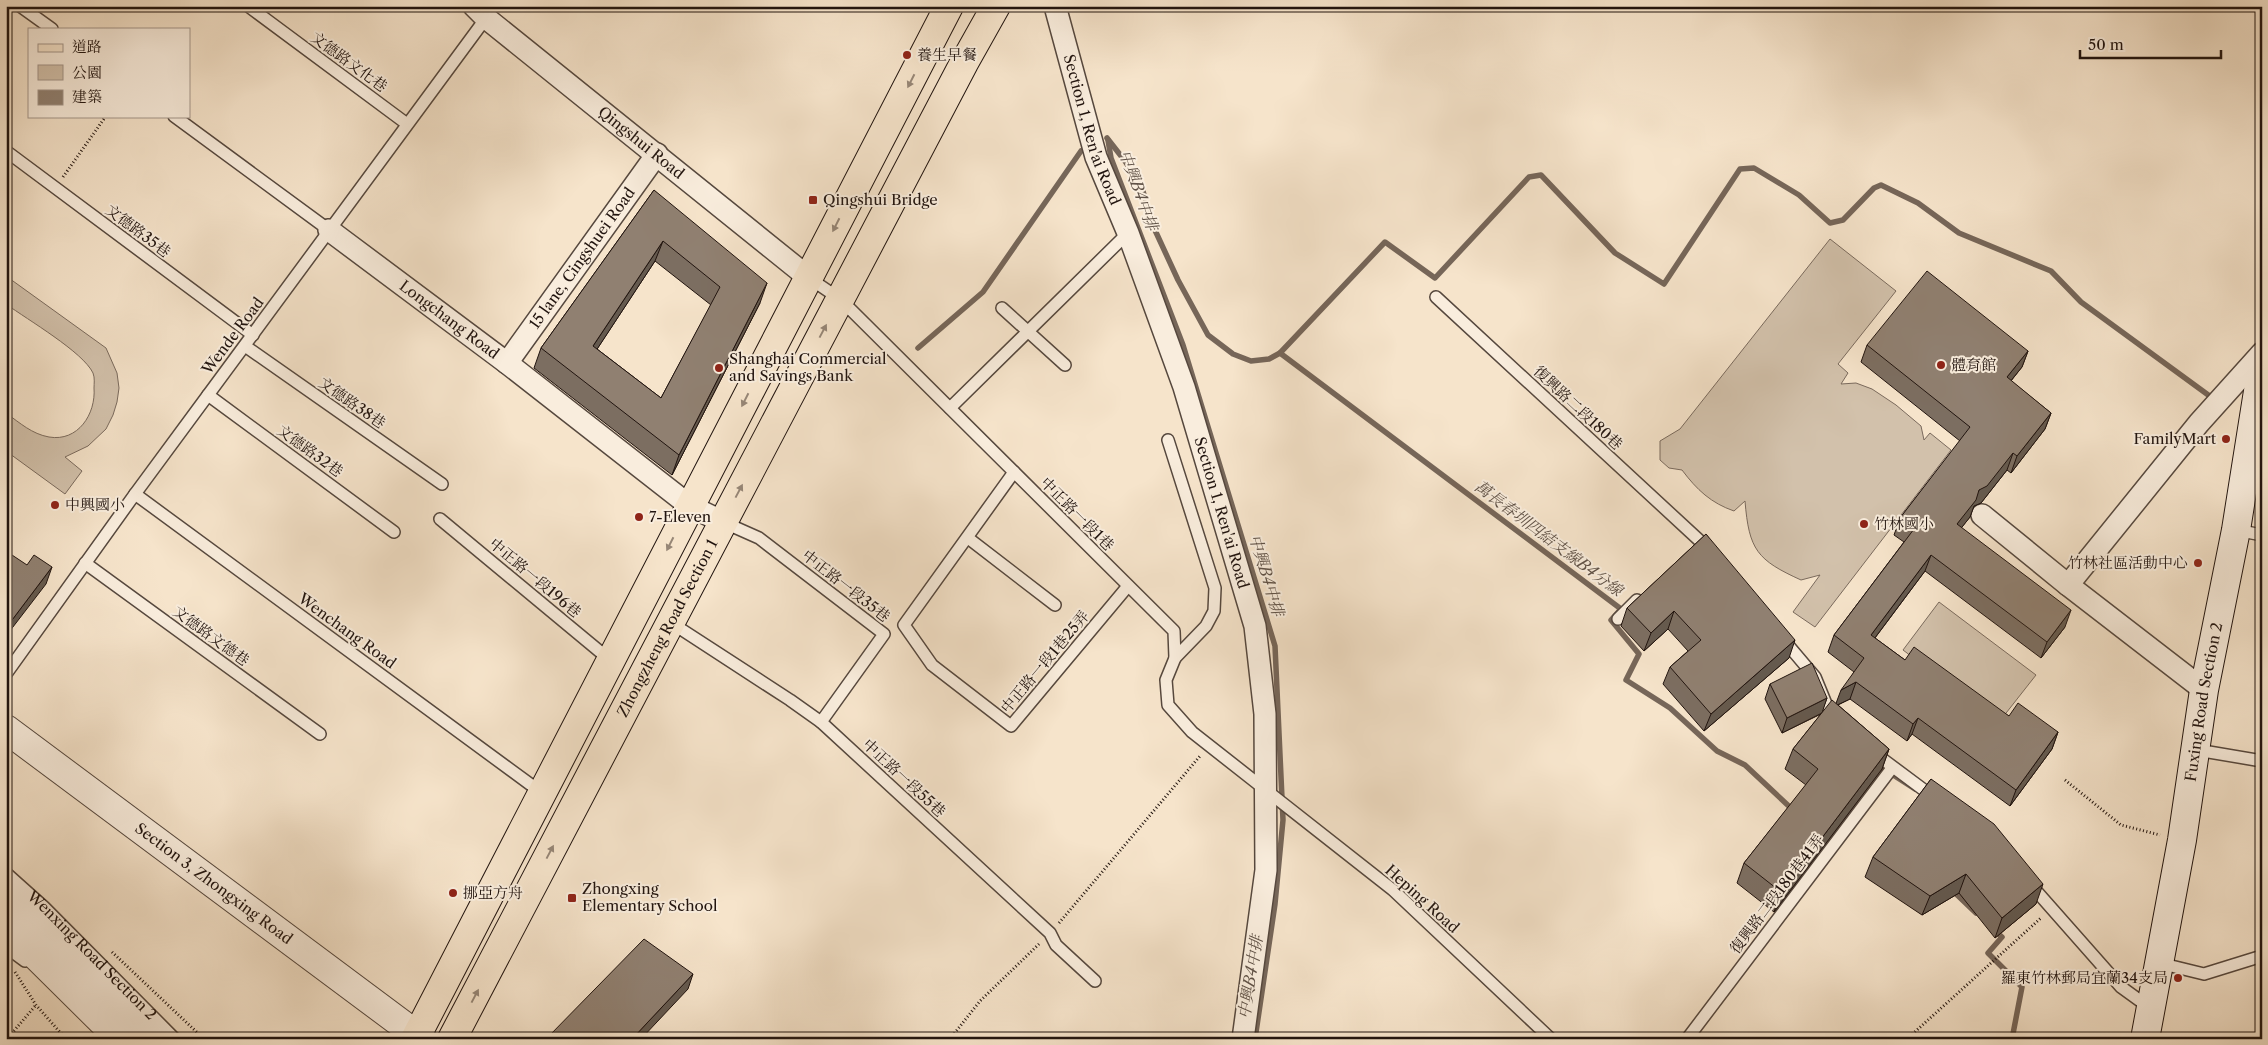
<svg xmlns="http://www.w3.org/2000/svg" width="2268" height="1045" viewBox="0 0 2268 1045" font-family="'Libre Caslon Text','Noto Serif TC',serif">
<style>
.green{fill:#d2c1ab;stroke:#7a6a5d}
.lines{fill:none;stroke-linecap:round;stroke-linejoin:round}
.stream{stroke:#766659;stroke-width:5.5}
.service-casing{stroke:#56483e;stroke-width:14}
.minor-casing{stroke:#56483e;stroke-width:24}
.tertiary-casing{stroke:#56483e;stroke-width:30}
.secondary-casing{stroke:#21140f;stroke-width:30}
.primary-casing{stroke:#21140f;stroke-width:30}
.path{stroke:#21140f;stroke-width:3;stroke-dasharray:1 2.5;stroke-linecap:butt}
.service{stroke:#f9eddd;stroke-width:11}
.minor{stroke:#f9eddd;stroke-width:21}
.tertiary{stroke:#f9eddd;stroke-width:28}
.secondary{stroke:#f9eddd;stroke-width:28}
.primary{stroke:#f6e4cb;stroke-width:28}
.wall{fill:#7c6e61;stroke:#21140f;fill-rule:evenodd}
.shaded-wall{fill:#655a4f;stroke:#21140f}
.building{fill:#908071;stroke:#21140f;fill-rule:evenodd}
.oneway{fill:#968676}
.poi-dot{fill:#8f2418;stroke:#f9eddd;stroke-width:2}
.labels{text-anchor:middle;stroke-width:4;stroke-linejoin:round;paint-order:stroke}
.poi-label{font-size:15px;fill:#21140f;stroke:#f9eddd;text-anchor:start}
.street-label{font-size:15px;fill:#21140f;stroke:#f9eddd}
.water-label{font-size:16px;font-style:italic;fill:#605247;stroke:#f9eddd}
</style>
<rect width="100%" height="100%" fill="#f6e4cb"/>
<filter id="stains"><feTurbulence type="fractalNoise" baseFrequency=".004" numOctaves="4"/><feColorMatrix values="0 0 0 0 .2 0 0 0 0 .09 0 0 0 0 .02 0 0 0 .5 -.17"/></filter>
<radialGradient id="worn" r=".72"><stop offset=".6" stop-color="#630" stop-opacity="0"/><stop offset="1" stop-color="#630" stop-opacity=".3"/></radialGradient>
<!-- green -->
<g class="green">
<path d="M1830,239L1896,291L1838,364L1848,373L1841,384L1856,383L1872,389L1896,405L1921,426L1924,440L1930,433L1951,450L1815,627L1793,612L1820,575L1801,580C1757,560 1749,550 1745,501L1734,511C1711,503 1697,490 1682,470L1669,468L1660,460V441L1680,429Z"/>
<path d="M6,276L106,348L117,373L119,388L117,402L113,415L106,429L88,446L65,457L82,471L65,494L6,451V413C20,423 32,434 49,437C78,442 96,414 94,388C94,384 95,378 93,373C83,352 28,320 6,304Z"/>
<polygon points="1939,602 2036,675 1999,722 1903,650"/>
</g>
<g class="lines">
<!-- stream -->
<g class="stream">
<polyline points="1107,138 1125,161 1142,188 1154,228 1178,280 1208,335 1233,354 1251,361 1269,359 1280,353 1385,242 1435,278 1529,177 1541,175 1615,253 1664,284 1740,169 1754,168 1799,195 1830,223 1843,220 1874,188 1881,185 1918,203 1959,233 2051,271 2081,302 2211,397"/>
<polyline points="1108,140 1111,158 1183,345 1275,646 1283,820 1275,904 1255,1039"/>
<polyline points="918,348 983,292 1081,151"/>
<polyline points="1280,353 1621,609 1611,620 1639,654 1626,680 1670,708 1717,751 1745,765 1793,810"/>
<polyline points="1876,764 1915,789"/>
<polyline points="1952,890 1976,913"/>
<polyline points="1994,930 2002,937 1988,953 2022,987 2012,1039"/>
</g>
<defs>
<g id="service">
<polyline points="20,6 52,29"/>
<polyline points="248,6 407,124"/>
<polyline points="174,116 329,230"/>
<polyline points="6,151 253,335"/>
<polyline points="809,278 840,299 1174,631 1175,658 1166,680 1168,705 1192,732 1393,890 1551,1039"/>
<polyline points="1436,297 1700,541 1709,552"/>
<polyline points="1002,308 1065,365"/>
<polyline points="245,346 442,484"/>
<polyline points="208,395 394,532"/>
<polyline points="950,408 1128,233"/>
<polyline points="1168,440 1215,588 1214,611 1206,626 1175,658"/>
<polyline points="1014,472 904,625 932,665 1011,726 1128,586"/>
<polyline points="135,494 542,793"/>
<polyline points="440,519 610,660"/>
<polyline points="723,522 759,538 884,634 821,722"/>
<polyline points="2236,530 2262,535"/>
<polyline points="968,538 1055,605"/>
<polyline points="85,563 320,734"/>
<polyline points="1618,619 1637,600"/>
<polyline points="670,622 790,700 821,722 1050,933 1056,945 1095,981"/>
<polyline points="1782,638 1815,677 1831,716 1834,719"/>
<polyline points="6,674 135,494 486,18"/>
<polyline points="2197,750 2262,761"/>
<polyline points="1873,752 1936,799"/>
<path id="s1" d="M6,873L44,907L175,1039"/>
<polyline points="2030,884 2121,987 2150,1008"/>
<polyline points="6,947 25,961"/>
<polyline points="2159,963 2204,974 2262,956"/>
<polyline points="1687,1039 1892,768"/>
</g>
<g id="minor">
<path id="s2" d="M474,6L486,18L809,278"/>
<path id="s3" d="M1055,6L1096,157L1128,233L1184,387L1255,626L1265,714L1266,870L1243,1039"/>
<path id="s4" d="M329,230L507,363L690,506L723,522"/>
<path id="s5" d="M507,363L657,154"/>
<polyline points="1982,515 2068,585 2204,690"/>
<polyline points="2068,585 2199,423 2262,353"/>
</g>
<g id="tertiary">
<path id="s6" d="M6,729L422,1039"/>
<polyline points="6,891 22,904 157,1039"/>
<polyline points="6,926 120,1039"/>
</g>
<g id="secondary">
<path id="s7" d="M2145,1039L2182,840L2204,690L2236,530L2262,366"/>
</g>
<g id="primary">
<polyline points="415,1039 949,6"/>
<path id="s8" d="M452,1039L964,63L996,6"/>
</g>
</defs>
<!-- service casing -->
<use href="#service" class="service-casing"/>
<!-- minor casing -->
<use href="#minor" class="minor-casing"/>
<!-- tertiary casing -->
<use href="#tertiary" class="tertiary-casing"/>
<!-- secondary casing -->
<use href="#secondary" class="secondary-casing"/>
<!-- primary casing -->
<use href="#primary" class="primary-casing"/>
<!-- path -->
<g class="path">
<polyline points="63,177 106,116"/>
<polyline points="2065,780 2121,825 2160,835"/>
<polyline points="1059,923 1200,756"/>
<polyline points="112,952 204,1039"/>
<polyline points="15,972 36,1005 66,1039"/>
<polyline points="7,1039 36,1005"/>
<polyline points="950,1039 980,1001 1039,944"/>
<polyline points="1907,1039 2042,917"/>
</g>
<!-- service -->
<use href="#service" class="service"/>
<!-- minor -->
<use href="#minor" class="minor"/>
<!-- tertiary -->
<use href="#tertiary" class="tertiary"/>
<!-- secondary -->
<use href="#secondary" class="secondary"/>
<!-- primary -->
<use href="#primary" class="primary"/>
</g>
<!-- wall -->
<g class="wall">
<path d="M654,190L760,303L672,475L534,368L541,348ZM655,261L711,305L661,398L597,349Z"/>
<polygon points="1867,345 2028,351 2022,367 2011,381 2051,413 2045,429 2011,473 2007,470 1981,503 1974,506 1970,517 1961,528 2065,627 2041,658 1925,571 1875,638 1905,660 2009,716 2058,732 2052,749 2010,806 1912,734 1907,741 1850,699 1838,705 1889,749 1882,769 1774,912 1737,883 1744,863 1806,785 1785,769 1793,749 1821,714 1782,733 1765,699 1770,684 1827,698 1822,711 1836,704 1854,672 1828,652 1834,635 1904,542 1894,535 1900,518 1960,441 1861,362"/>
<polygon points="1706,534 1789,658 1704,731 1663,684 1670,667 1688,651 1668,629 1644,651 1621,626 1627,608"/>
<polygon points="1931,779 2036,904 1995,938 1959,893 1922,915 1865,877 1873,857"/>
</g>
<!-- shaded-wall -->
<g class="shaded-wall">
<polygon points="663,241 655,261 586,366 593,346"/>
<polygon points="767,283 760,303 672,475 679,455"/>
<polygon points="2028,351 2022,367 2000,394 2007,377"/>
<polygon points="2051,413 2045,429 2011,473 2017,456"/>
<polygon points="2013,453 2007,470 1981,503 1974,506 1970,517 1951,541 1957,524 1979,490"/>
<polygon points="1931,555 1925,571 1865,651 1871,635"/>
<polygon points="52,567 46,584 6,636 6,628"/>
<polygon points="2071,610 2065,627 2041,658 2047,642"/>
<polygon points="1674,611 1668,629 1644,651 1651,633"/>
<polygon points="1795,640 1789,658 1704,731 1711,714"/>
<polygon points="1856,682 1850,699 1835,706 1841,690"/>
<polygon points="1827,698 1822,713 1782,733 1787,718"/>
<polygon points="1918,718 1912,734 1907,741 1913,724"/>
<polygon points="2058,732 2052,749 2010,806 2016,790"/>
<polygon points="1889,749 1882,769 1774,912 1781,892"/>
<polygon points="1966,874 1959,893 1922,915 1930,896"/>
<polygon points="2043,884 2036,904 1995,938 2002,918"/>
<polygon points="693,974 688,989 641,1039 632,1039"/>
</g>
<!-- building -->
<g class="building">
<path d="M654,190L767,283L679,455L541,348ZM663,241L720,287L661,398L593,346Z"/>
<polygon points="1927,271 2028,351 2007,377 2051,413 2017,456 2013,453 1987,486 1979,490 1976,500 1957,524 2071,610 2047,642 1931,555 1871,635 1905,660 1914,647 2009,716 2018,703 2058,732 2016,790 1918,718 1913,724 1856,682 1841,690 1864,658 1834,635 1914,529 1900,518 1970,427 1867,345"/>
<polygon points="1706,534 1795,640 1711,714 1670,667 1701,640 1674,611 1651,633 1627,608"/>
<polygon points="6,551 27,565 34,555 52,567 6,628"/>
<polygon points="1812,663 1827,698 1787,718 1770,684"/>
<polygon points="1832,700 1889,749 1781,892 1744,863 1818,769 1793,749"/>
<polygon points="1931,779 1994,824 2043,884 2002,918 1966,874 1930,896 1873,857"/>
<polygon points="644,939 693,974 632,1039 549,1039 548,1037"/>
</g>
<!-- one-way arrows -->
<defs><path id="oneway-solid" d="M-6-.8H1V-3.2L6.5 0L1 3.2V.8H-6Z" transform="scale(1.25)"/></defs>
<g class="oneway">
<use href="#oneway-solid" transform="translate(911 81) rotate(117)"/>
<use href="#oneway-solid" transform="translate(836 225) rotate(117)"/>
<use href="#oneway-solid" transform="translate(823 331) rotate(-62)"/>
<use href="#oneway-solid" transform="translate(745 400) rotate(117)"/>
<use href="#oneway-solid" transform="translate(739 491) rotate(-62)"/>
<use href="#oneway-solid" transform="translate(670 544) rotate(117)"/>
<use href="#oneway-solid" transform="translate(550 852) rotate(-62)"/>
<use href="#oneway-solid" transform="translate(475 996) rotate(-62)"/>
</g>
<!-- markers -->
<g class="poi-dot">
<circle cx="907" cy="55" r="5"/>
<rect x="808" y="195" width="10" height="10" rx="2.5"/>
<circle cx="1941" cy="365" r="5"/>
<circle cx="719" cy="368" r="5"/>
<circle cx="2226" cy="439" r="5"/>
<circle cx="55" cy="505" r="5"/>
<circle cx="639" cy="517" r="5"/>
<circle cx="1864" cy="524" r="5"/>
<circle cx="2198" cy="563" r="5"/>
<circle cx="453" cy="893" r="5"/>
<rect x="567" y="893" width="10" height="10" rx="2.5"/>
<circle cx="2178" cy="978" r="5"/>
</g>
<g class="labels">
<!-- poi labels -->
<g class="poi-label">
<text x="917" y="60">養生早餐</text>
<text x="823" y="205">Qingshui Bridge</text>
<text x="729" y="364">Shanghai Commercial<tspan x="729" dy="17">and Savings Bank</tspan></text>
<text x="1951" y="370">體育館</text>
<text x="2216" y="444" text-anchor="end">FamilyMart</text>
<text x="65" y="510">中興國小</text>
<text x="649" y="522">7-Eleven</text>
<text x="1874" y="529">竹林國小</text>
<text x="2188" y="568" text-anchor="end">竹林社區活動中心</text>
<text x="582" y="894">Zhongxing<tspan x="582" dy="17">Elementary School</tspan></text>
<text x="463" y="898">挪亞方舟</text>
<text x="2168" y="983" text-anchor="end">羅東竹林郵局宜蘭34支局</text>
</g>
<!-- street labels -->
<g class="street-label">
<text transform="translate(349 62) rotate(36)" y="5">文德路文化巷</text>
<text dy="5" stroke="none"><textPath href="#s3" startOffset="129">Section 1, Ren'ai Road</textPath></text>
<text dy="5" stroke="none"><textPath href="#s2" startOffset="216">Qingshui Road</textPath></text>
<text transform="translate(138 231) rotate(37)" y="5">文德路35巷</text>
<text dy="5" stroke="none"><textPath href="#s5" startOffset="129">15 lane, Cingshuei Road</textPath></text>
<text dy="5" stroke="none"><textPath href="#s4" startOffset="150">Longchang Road</textPath></text>
<text transform="translate(233 336) rotate(-53)" y="5">Wende Road</text>
<text transform="translate(352 403) rotate(35)" y="5">文德路38巷</text>
<text transform="translate(1578 408) rotate(43)" y="5">復興路二段180巷</text>
<text transform="translate(310 451) rotate(36)" y="5">文德路32巷</text>
<text dy="5" stroke="none"><textPath href="#s3" startOffset="534">Section 1, Ren'ai Road</textPath></text>
<text transform="translate(1077 514) rotate(45)" y="5">中正路一段1巷</text>
<text transform="translate(535 578) rotate(40)" y="5">中正路一段196巷</text>
<text transform="translate(846 586) rotate(38)" y="5">中正路一段35巷</text>
<text dy="5" stroke="none"><textPath href="#s8" startOffset="464">Zhongzheng Road Section 1</textPath></text>
<text transform="translate(347 631) rotate(36)" y="5">Wenchang Road</text>
<text transform="translate(211 636) rotate(36)" y="5">文德路文德巷</text>
<text transform="translate(1045 662) rotate(-50)" y="5">中正路一段1巷25弄</text>
<text dy="5" stroke="none"><textPath href="#s7" startOffset="342">Fuxing Road Section 2</textPath></text>
<text transform="translate(904 778) rotate(43)" y="5">中正路一段55巷</text>
<text dy="5" stroke="none"><textPath href="#s6" startOffset="259">Section 3, Zhongxing Road</textPath></text>
<text transform="translate(1777 894) rotate(-53)" y="5">復興路二段180巷41弄</text>
<text transform="translate(1422 899) rotate(42)" y="5">Heping Road</text>
<text dy="5" stroke="none"><textPath href="#s1" startOffset="119">Wenxing Road Section 2</textPath></text>
</g>
<!-- water labels -->
<g class="water-label">
<text transform="translate(1139 190) rotate(70)" y="6">中興B4中排</text>
<text transform="translate(1549 538) rotate(37)" y="6">萬長春圳四結支線B4分線</text>
<text transform="translate(1267 575) rotate(73)" y="6">中興B4中排</text>
<text transform="translate(1250 977) rotate(-81)" y="6">中興B4中排</text>
</g>
</g>
<!-- margin -->
<rect width="2268" height="1045" fill="none" stroke="#f6e4cb" stroke-width="25"/>
<rect x="8" y="8" width="2253" height="1030" fill="none" stroke="#21140f" stroke-width="2.5"/>
<rect x="12" y="12" width="2243" height="1020" fill="none" stroke="#21140f"/>
<!-- legend -->
<rect x="28" y="28" width="162" height="90" fill="#f9eddd" stroke="#a3968b"/>
<rect x="38" y="44" width="25" height="8" fill="#f6e4cb" stroke="#a3968b"/>
<text x="72" y="52" font-size="15" fill="#21140f">道路</text>
<rect x="38" y="65" width="25" height="15" fill="#d2c1ab" stroke="#a3968b"/>
<text x="72" y="78" font-size="15" fill="#21140f">公園</text>
<rect x="38" y="90" width="25" height="15" fill="#908071" stroke="#a3968b"/>
<text x="72" y="102" font-size="15" fill="#21140f">建築</text>
<!-- scale -->
<path d="M2080 50v8h141v-8" fill="none" stroke="#21140f" stroke-width="2.5"/>
<text x="2088" y="50" font-size="15" fill="#21140f" stroke="#f9eddd" stroke-width="4" paint-order="stroke">50 m</text>
<rect width="100%" height="100%" filter="url(#stains)"/>
<rect width="100%" height="100%" fill="url(#worn)"/>
</svg>
